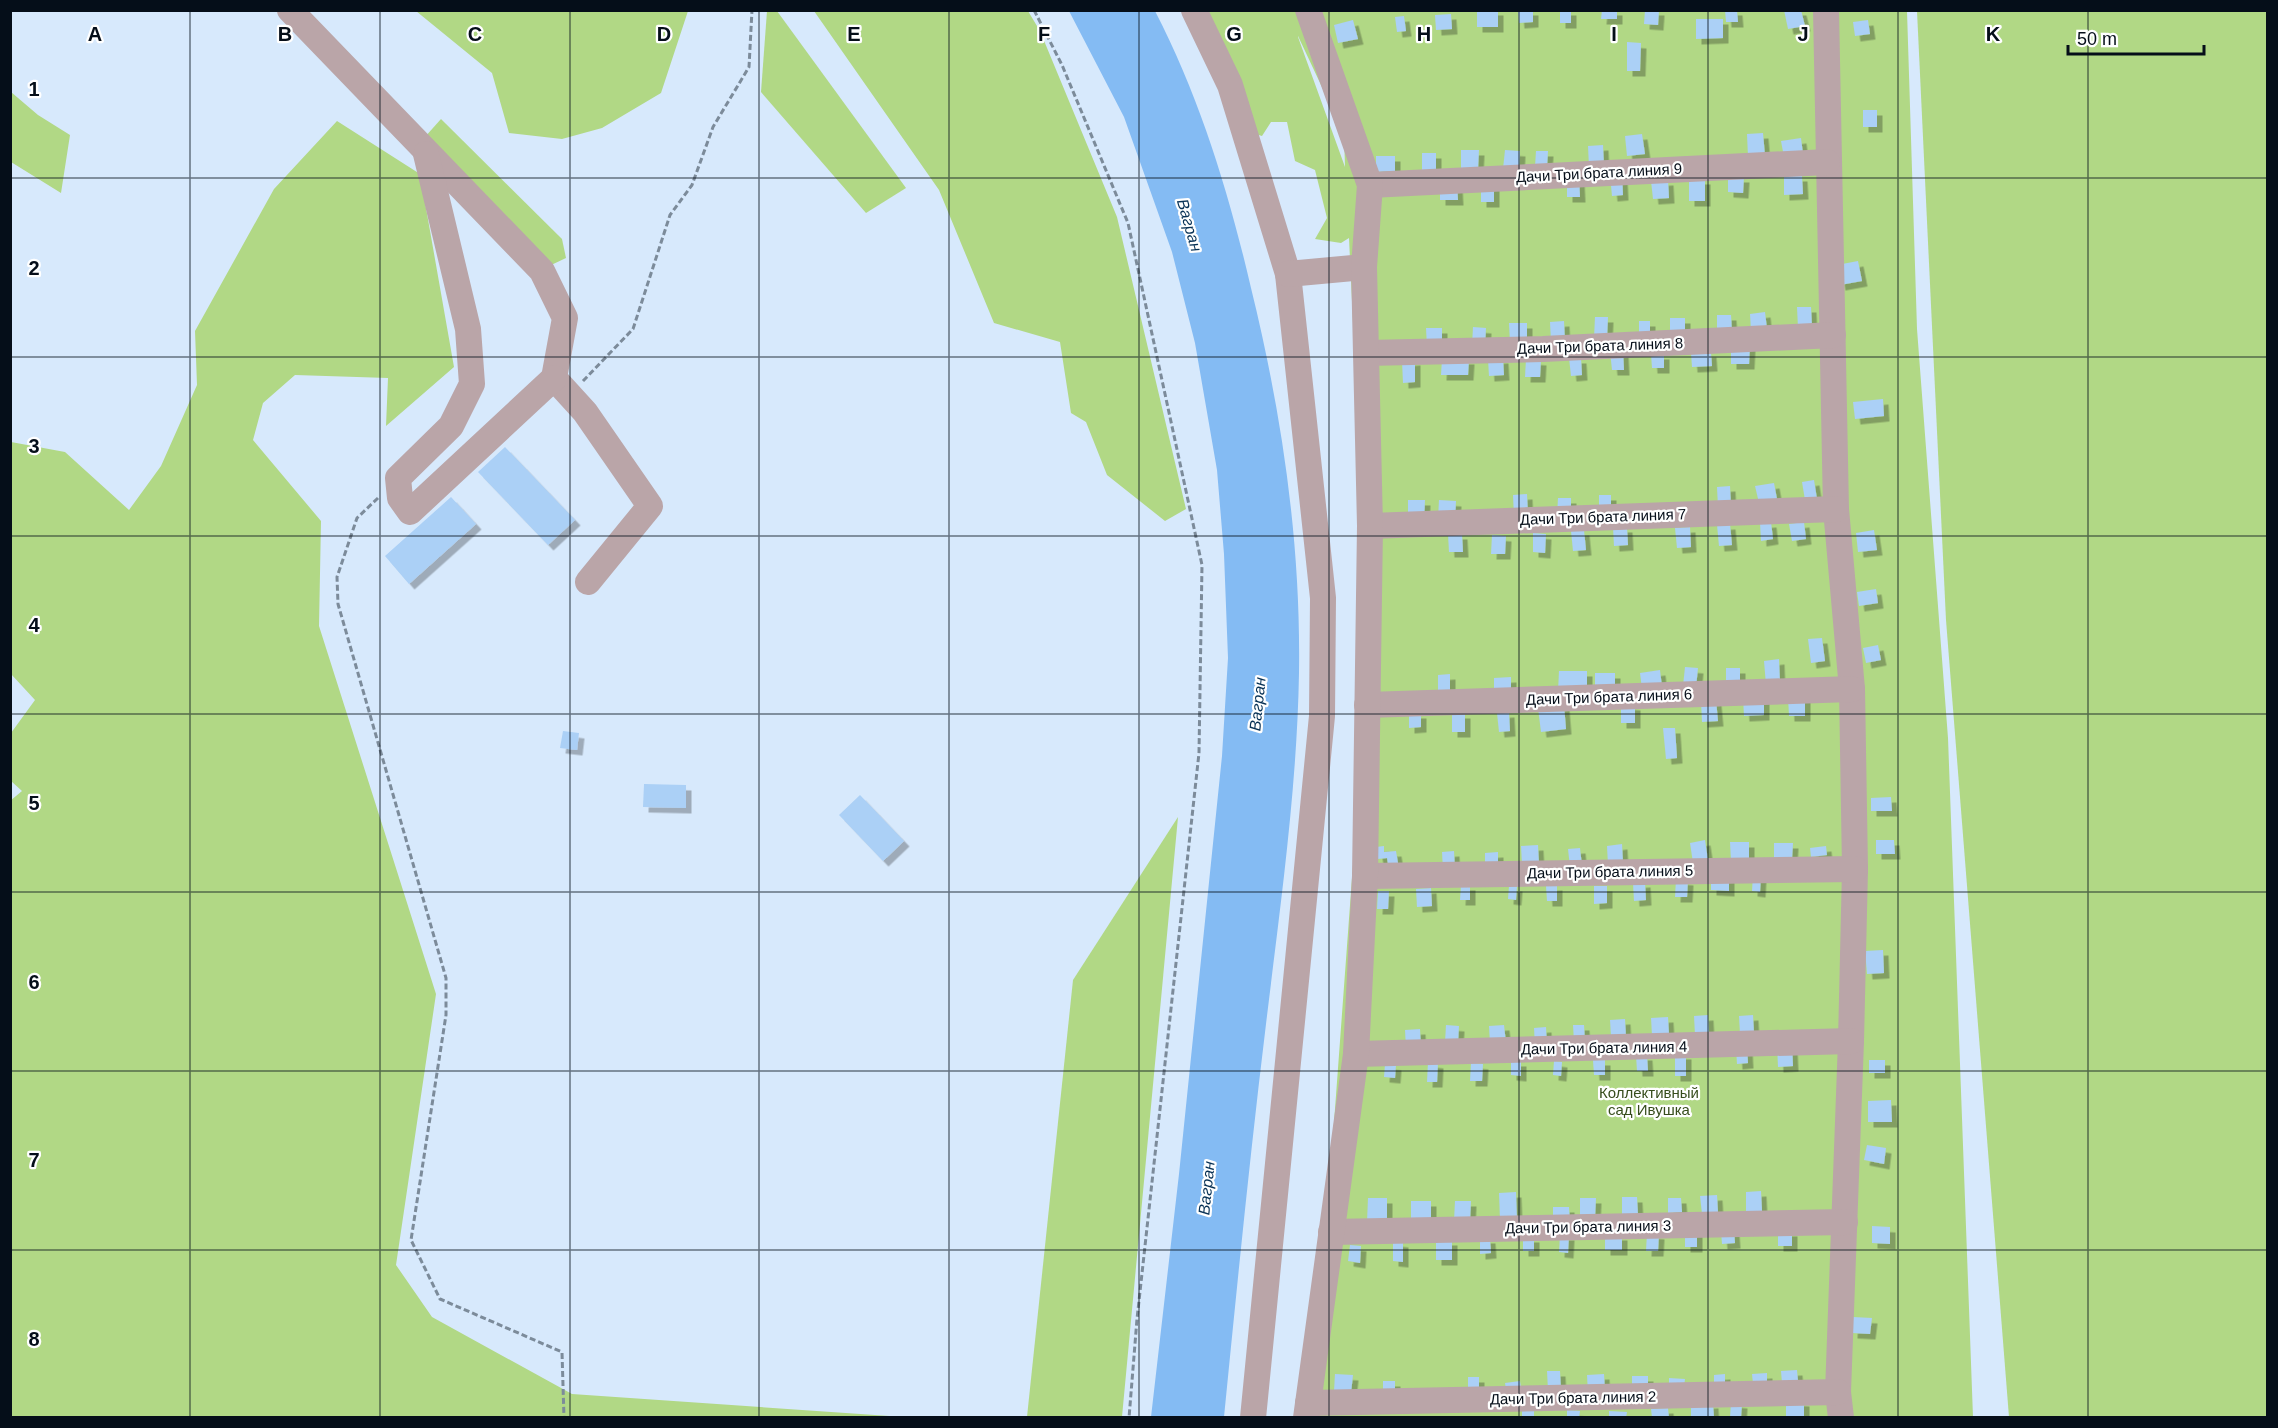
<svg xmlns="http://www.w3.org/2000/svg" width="2278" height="1428" viewBox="0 0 2278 1428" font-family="Arial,sans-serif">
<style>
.green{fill:#b1d885;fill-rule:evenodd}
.water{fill:#84bbf3}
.building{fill:#abd0f6;filter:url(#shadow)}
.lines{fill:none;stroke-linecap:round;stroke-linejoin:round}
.path{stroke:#7c8b9a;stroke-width:3;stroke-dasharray:6 3;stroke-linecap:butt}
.minor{stroke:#baa5a8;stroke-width:26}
.grid{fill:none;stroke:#050e19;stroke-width:1.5;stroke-opacity:0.55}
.labels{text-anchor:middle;stroke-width:4.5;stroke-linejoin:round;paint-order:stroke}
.street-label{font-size:15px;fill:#050e19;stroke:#fff}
.park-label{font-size:15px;fill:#374d1c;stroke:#fff}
.water-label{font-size:16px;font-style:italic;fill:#073155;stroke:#fff}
.grid-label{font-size:20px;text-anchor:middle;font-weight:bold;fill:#050e19;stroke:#fff;stroke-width:4.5;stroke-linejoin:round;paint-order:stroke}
</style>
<defs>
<filter id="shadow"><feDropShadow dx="5.5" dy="5.5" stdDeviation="0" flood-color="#0004"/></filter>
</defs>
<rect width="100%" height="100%" fill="#d7e9fc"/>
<!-- green -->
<g class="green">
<polygon points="416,11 688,11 661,93 602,128 562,139 509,133 492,73"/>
<polygon points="767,11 777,11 906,188 866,213 761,92"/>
<polygon points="814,11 1028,11 1040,31 1117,217 1186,509 1165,521 1107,475 1086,422 1071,413 1060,342 994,323 939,190"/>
<path d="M1206,11H1907L1917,329L1948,738L1973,1417H1296L1326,1231L1361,756L1362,512L1349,238L1341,243L1315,239L1327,218L1315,170L1295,161L1287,122H1271L1262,136L1252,133ZM1298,36L1344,134L1345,167L1298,37Z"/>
<polygon points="1917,11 2267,11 2267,1417 2009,1417 1946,620"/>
<polygon points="11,92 38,115 70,135 61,193 11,162"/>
<polygon points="441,119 562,239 566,258 547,267 424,138"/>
<polygon points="337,121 420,174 454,367 386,426 388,378 295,375 263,403 253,440 321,521 319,626 436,994 396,1265 432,1317 572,1394 904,1417 11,1417 10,801 22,791 11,781 11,733 35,700 11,674 11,442 65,452 129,510 161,466 197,385 195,331 274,189"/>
<polygon points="1178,817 1122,1417 1027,1417 1073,980"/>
</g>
<!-- water -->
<path class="water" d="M1069,11H1155C1200,98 1229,193 1251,288C1282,414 1301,543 1299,673C1297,790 1280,908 1266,1024C1250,1155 1237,1286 1224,1417H1151L1179,1174L1222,756L1228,658L1224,554L1217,470L1195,343L1172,252L1124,117Z"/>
<!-- building -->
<g class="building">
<rect x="1477" y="10" width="21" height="17"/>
<polygon points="1518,10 1533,10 1533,22 1519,23"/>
<rect x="1560" y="10" width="11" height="13"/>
<polygon points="1602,10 1617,10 1617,19 1601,19"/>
<polygon points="1645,10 1659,10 1658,25 1644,24"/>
<polygon points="1725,10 1737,10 1738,22 1726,22"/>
<polygon points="1784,10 1801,10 1805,26 1788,29"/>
<polygon points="1451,14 1452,29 1436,30 1435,15"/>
<polygon points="1404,16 1406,31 1397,32 1395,17"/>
<polygon points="1696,19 1723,19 1723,38 1696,39"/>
<polygon points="1353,20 1358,39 1338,43 1334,25"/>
<polygon points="1868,20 1870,34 1855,36 1853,22"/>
<polygon points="1627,42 1641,43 1640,71 1627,71"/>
<rect x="1863" y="110" width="14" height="17"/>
<polygon points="1763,133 1765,156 1748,157 1747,134"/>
<polygon points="1642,134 1645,154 1627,156 1625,136"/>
<polygon points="1801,138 1803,154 1784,157 1781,141"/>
<polygon points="1603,145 1604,166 1589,167 1588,146"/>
<polygon points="1461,150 1479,150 1478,169 1461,169"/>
<polygon points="1505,150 1520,151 1519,170 1503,169"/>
<polygon points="1536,151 1548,151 1547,167 1535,167"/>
<rect x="1422" y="153" width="14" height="17"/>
<polygon points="1376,156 1395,156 1395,171 1376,172"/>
<polygon points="1622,174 1623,195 1612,196 1610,175"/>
<polygon points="1784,176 1802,176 1803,194 1784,195"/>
<polygon points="1567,177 1579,177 1580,197 1567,197"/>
<polygon points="1728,177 1744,177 1743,193 1728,192"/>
<rect x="1689" y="179" width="16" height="22"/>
<polygon points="1668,180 1669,198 1653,199 1651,181"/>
<rect x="1481" y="182" width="13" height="20"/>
<polygon points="1440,183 1457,183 1458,200 1440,200"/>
<polygon points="1858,261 1862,281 1840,285 1837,265"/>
<polygon points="1797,307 1811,307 1812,327 1798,328"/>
<polygon points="1765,312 1767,329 1751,331 1750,314"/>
<polygon points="1717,315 1731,315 1732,332 1717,332"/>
<polygon points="1595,317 1608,317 1607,338 1594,338"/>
<rect x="1670" y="318" width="15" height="18"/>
<polygon points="1564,321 1565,342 1551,342 1550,322"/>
<rect x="1639" y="321" width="11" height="17"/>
<polygon points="1509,323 1527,323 1527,343 1510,343"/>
<polygon points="1473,327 1486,328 1485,346 1472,346"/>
<polygon points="1426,328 1442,328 1442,346 1427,347"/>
<polygon points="1731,344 1750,344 1749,364 1731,364"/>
<polygon points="1623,350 1624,370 1612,370 1610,351"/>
<polygon points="1711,352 1712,366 1692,367 1691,353"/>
<polygon points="1651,354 1664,354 1664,368 1652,368"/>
<polygon points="1503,358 1504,375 1489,376 1488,359"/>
<polygon points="1569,358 1581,358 1582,375 1571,376"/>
<polygon points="1442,359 1469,359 1468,375 1441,375"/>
<polygon points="1526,359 1541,360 1540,377 1525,377"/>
<polygon points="1415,360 1415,382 1403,383 1402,361"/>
<polygon points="1883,399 1884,416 1855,419 1853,402"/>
<polygon points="505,447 575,520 548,545 478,472"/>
<polygon points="1814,480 1817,499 1805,500 1802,482"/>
<polygon points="1774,483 1777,499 1759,503 1755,486"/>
<polygon points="1730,486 1731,506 1718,507 1717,487"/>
<polygon points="1527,494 1528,515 1514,516 1513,495"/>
<rect x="1599" y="495" width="12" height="21"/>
<polygon points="451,497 476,524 409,584 385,556"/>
<polygon points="1558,498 1571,498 1571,516 1557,516"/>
<polygon points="1408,500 1425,500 1424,521 1408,520"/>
<polygon points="1439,500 1456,501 1455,519 1438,519"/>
<polygon points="1771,522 1773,539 1761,541 1760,523"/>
<polygon points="1804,522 1806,539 1792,541 1789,524"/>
<polygon points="1730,524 1732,545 1719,546 1717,525"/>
<polygon points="1613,527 1627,527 1628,545 1614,546"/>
<polygon points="1690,527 1691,547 1677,548 1675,528"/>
<polygon points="1584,530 1586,550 1573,551 1571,531"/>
<polygon points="1874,530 1877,550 1858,552 1856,533"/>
<polygon points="1533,533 1546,534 1545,553 1533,552"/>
<polygon points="1448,534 1462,534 1463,552 1449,552"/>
<polygon points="1492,535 1506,536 1505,554 1491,554"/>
<polygon points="1876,589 1878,603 1859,606 1857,592"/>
<polygon points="1822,638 1825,661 1811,663 1808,639"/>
<polygon points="1878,645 1881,660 1866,663 1863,648"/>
<polygon points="1779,659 1780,684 1766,685 1764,661"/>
<polygon points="1685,667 1698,668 1696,687 1683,686"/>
<rect x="1726" y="668" width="14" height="17"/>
<polygon points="1660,670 1662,687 1642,689 1640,673"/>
<polygon points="1559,671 1587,671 1587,693 1558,692"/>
<rect x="1595" y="673" width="20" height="20"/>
<polygon points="1450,674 1450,696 1438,696 1438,675"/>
<polygon points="1511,677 1511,694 1494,695 1494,678"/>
<polygon points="1805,695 1805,716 1789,716 1788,696"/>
<polygon points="1743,697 1764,697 1764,715 1744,716"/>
<polygon points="1716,700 1718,721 1702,722 1701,701"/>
<polygon points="1621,704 1635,705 1635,723 1621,723"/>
<polygon points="1564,705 1566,729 1541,732 1538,708"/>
<polygon points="1509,712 1510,731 1499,732 1497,713"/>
<polygon points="1409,713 1421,713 1421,727 1409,728"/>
<rect x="1452" y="713" width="13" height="19"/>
<polygon points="1663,728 1675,728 1677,758 1666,759"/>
<polygon points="563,731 579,733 577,750 560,748"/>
<polygon points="644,784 686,785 686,808 643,807"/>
<polygon points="860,795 904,841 883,861 839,815"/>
<polygon points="1891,797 1892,811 1871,811 1871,798"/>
<polygon points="1705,840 1708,860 1693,863 1690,843"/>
<polygon points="1876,840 1894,840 1895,854 1876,854"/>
<polygon points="1730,842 1749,842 1749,860 1731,861"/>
<polygon points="1774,843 1793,843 1792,859 1774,859"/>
<polygon points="1622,844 1623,863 1608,865 1607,846"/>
<polygon points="1538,845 1539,864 1522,865 1521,846"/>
<polygon points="1384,846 1384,852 1396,851 1399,869 1389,871 1387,858 1378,859 1376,847"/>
<polygon points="1826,846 1827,855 1811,857 1810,848"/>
<polygon points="1580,848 1582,866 1570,867 1568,849"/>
<polygon points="1454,851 1455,870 1443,870 1442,852"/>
<polygon points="1498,852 1498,867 1485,867 1485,853"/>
<polygon points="1711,875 1729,875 1729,891 1711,890"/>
<polygon points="1753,875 1761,875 1760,892 1752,891"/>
<polygon points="1676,879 1688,880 1687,897 1675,897"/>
<polygon points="1645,882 1646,900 1634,901 1633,883"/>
<polygon points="1461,885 1470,885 1470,900 1460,900"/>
<polygon points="1557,885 1557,901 1547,901 1546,886"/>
<polygon points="1509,886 1517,886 1516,900 1508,899"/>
<polygon points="1594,886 1607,886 1607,903 1594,904"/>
<polygon points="1431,888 1432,906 1417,907 1416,889"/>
<polygon points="1378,891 1389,891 1388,909 1377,909"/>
<polygon points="1883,950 1884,973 1867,974 1865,951"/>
<polygon points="1708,1015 1709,1034 1695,1035 1694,1016"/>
<polygon points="1753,1015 1754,1033 1740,1034 1739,1016"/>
<polygon points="1668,1017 1669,1034 1652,1035 1651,1018"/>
<polygon points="1625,1019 1626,1037 1611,1037 1610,1020"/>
<polygon points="1446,1025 1459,1026 1458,1043 1445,1043"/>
<polygon points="1504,1025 1506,1043 1490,1044 1489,1026"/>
<polygon points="1573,1025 1584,1025 1585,1042 1574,1042"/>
<polygon points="1546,1027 1547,1046 1535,1046 1534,1028"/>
<polygon points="1420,1029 1421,1047 1406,1048 1405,1030"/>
<polygon points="1777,1044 1792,1044 1793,1066 1778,1067"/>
<polygon points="1747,1046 1748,1063 1737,1064 1736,1047"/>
<rect x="1675" y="1054" width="11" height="22"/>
<polygon points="1636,1055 1647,1055 1648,1071 1637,1071"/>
<polygon points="1593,1060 1605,1060 1605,1075 1594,1075"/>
<rect x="1869" y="1060" width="16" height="13"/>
<polygon points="1511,1061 1521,1061 1521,1076 1511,1075"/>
<polygon points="1554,1061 1562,1062 1561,1076 1553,1075"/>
<polygon points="1428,1062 1438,1063 1437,1082 1427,1082"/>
<polygon points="1471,1063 1483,1064 1482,1081 1470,1081"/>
<polygon points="1385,1064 1396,1065 1395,1078 1384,1077"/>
<polygon points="1891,1100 1892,1122 1868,1122 1868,1101"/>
<polygon points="1867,1145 1886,1148 1884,1164 1864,1160"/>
<polygon points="1761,1191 1762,1211 1746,1211 1746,1192"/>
<polygon points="1516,1192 1517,1219 1500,1220 1499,1193"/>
<polygon points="1717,1195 1718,1212 1702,1214 1700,1196"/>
<polygon points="1622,1197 1637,1197 1638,1215 1622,1215"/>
<polygon points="1368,1198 1387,1198 1387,1222 1367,1222"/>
<polygon points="1580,1198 1596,1198 1595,1218 1580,1218"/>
<polygon points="1668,1198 1681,1198 1682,1212 1668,1213"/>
<rect x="1411" y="1201" width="20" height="20"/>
<polygon points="1455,1201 1471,1201 1470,1221 1454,1221"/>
<polygon points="1553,1207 1569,1207 1570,1224 1553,1224"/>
<polygon points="1872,1226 1890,1227 1890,1244 1872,1243"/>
<polygon points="1734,1230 1735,1243 1722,1244 1721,1231"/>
<rect x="1685" y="1231" width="12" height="16"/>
<rect x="1778" y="1231" width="14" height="15"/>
<polygon points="1647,1233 1659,1234 1658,1251 1646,1251"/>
<polygon points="1560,1235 1569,1235 1568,1253 1559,1252"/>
<rect x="1605" y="1235" width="17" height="15"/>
<rect x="1523" y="1237" width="11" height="14"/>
<polygon points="1480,1238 1490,1238 1491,1253 1480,1254"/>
<rect x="1436" y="1240" width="16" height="20"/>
<polygon points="1393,1241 1403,1242 1403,1262 1393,1261"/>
<polygon points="1350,1245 1361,1246 1360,1263 1348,1261"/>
<polygon points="1853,1317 1872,1318 1870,1334 1852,1333"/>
<polygon points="1797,1370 1798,1381 1782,1383 1781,1371"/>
<polygon points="1547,1371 1560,1371 1561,1390 1548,1390"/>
<polygon points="1767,1373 1767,1383 1753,1384 1752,1374"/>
<polygon points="1335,1374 1353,1375 1351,1393 1334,1391"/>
<polygon points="1604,1374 1605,1391 1588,1393 1587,1375"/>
<polygon points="1725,1374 1725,1389 1714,1389 1714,1375"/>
<polygon points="1632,1376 1648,1376 1648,1387 1632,1388"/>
<rect x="1468" y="1377" width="11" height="21"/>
<polygon points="1669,1378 1685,1379 1684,1387 1669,1386"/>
<polygon points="1383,1381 1395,1381 1395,1399 1383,1398"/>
<polygon points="1520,1381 1522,1394 1507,1395 1505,1383"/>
<polygon points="1786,1400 1804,1401 1804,1418 1786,1418"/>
<polygon points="1731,1402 1742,1403 1741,1418 1730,1418"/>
<polygon points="1713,1403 1714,1418 1691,1418 1691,1404"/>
<polygon points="1668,1408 1669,1418 1652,1418 1651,1409"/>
<polygon points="1567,1410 1580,1411 1579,1418 1567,1418"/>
<rect x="1522" y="1411" width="12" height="7"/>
<polygon points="1609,1411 1627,1412 1626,1418 1609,1418"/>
</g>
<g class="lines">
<!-- path -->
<g class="path">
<polyline points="1034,10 1062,65 1128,223 1202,565 1199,753 1137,1319 1129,1418"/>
<polyline points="583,381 633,329 670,215 692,185 713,127 749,67 752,10"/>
<polyline points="378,498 357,518 337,577 338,604 446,978 446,1015 411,1240 440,1299 562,1352 564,1418"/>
</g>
<!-- minor -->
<g class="minor">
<polyline points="290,10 542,271 565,318 554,378 585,412 650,506 588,582"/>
<polyline points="1194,10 1230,85 1288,274 1323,598 1322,716 1253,1418"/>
<polyline points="1826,10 1836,509 1852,689 1855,869 1851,1041 1838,1392 1841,1418"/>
<polyline points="426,154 468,329 472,384 451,426 398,478 400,498 410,512 554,378"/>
<polyline points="1370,185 1827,162"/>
<polyline points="1288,274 1364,267"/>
<polyline points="1366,353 1543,349 1833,335"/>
<polyline points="1370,526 1836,509"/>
<polyline points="1367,705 1852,689"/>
<polyline points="1365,876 1855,869"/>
<polyline points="1356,1054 1851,1041"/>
<polyline points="1331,1232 1845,1222"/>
<polyline points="1308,1403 1838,1392"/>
<polyline points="1306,1418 1356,1054 1365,876 1370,526 1364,267 1370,185 1308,10"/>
</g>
</g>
<!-- grid -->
<path class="grid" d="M190,10V1418M380,10V1418M570,10V1418M759,10V1418M949,10V1418M1139,10V1418M1329,10V1418M1519,10V1418M1708,10V1418M1898,10V1418M2088,10V1418M10,178H2268M10,357H2268M10,536H2268M10,714H2268M10,892H2268M10,1071H2268M10,1250H2268"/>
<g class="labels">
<!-- street labels -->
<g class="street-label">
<text transform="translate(1599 173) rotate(-3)" y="5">Дачи Три брата линия 9</text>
<text transform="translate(1600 346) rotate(-2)" y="5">Дачи Три брата линия 8</text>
<text transform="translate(1603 517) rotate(-2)" y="5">Дачи Три брата линия 7</text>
<text transform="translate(1609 697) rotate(-2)" y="5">Дачи Три брата линия 6</text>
<text transform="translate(1610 872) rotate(-1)" y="5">Дачи Три брата линия 5</text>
<text transform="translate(1604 1048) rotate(-1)" y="5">Дачи Три брата линия 4</text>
<text transform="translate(1588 1227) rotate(-1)" y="5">Дачи Три брата линия 3</text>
<text transform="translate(1573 1398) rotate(-1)" y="5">Дачи Три брата линия 2</text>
</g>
<!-- park labels -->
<g class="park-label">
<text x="1649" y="1098">Коллективный<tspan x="1649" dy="17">сад Ивушка</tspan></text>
</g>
<!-- water labels -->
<g class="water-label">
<text transform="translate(1190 225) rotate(74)" y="6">Вагран</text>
<text transform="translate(1257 704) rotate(-84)" y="6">Вагран</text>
<text transform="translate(1206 1188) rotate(-84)" y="6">Вагран</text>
</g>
</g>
<g class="grid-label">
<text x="95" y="41">A</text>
<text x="285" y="41">B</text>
<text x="475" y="41">C</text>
<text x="664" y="41">D</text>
<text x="854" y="41">E</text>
<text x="1044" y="41">F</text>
<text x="1234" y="41">G</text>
<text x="1424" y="41">H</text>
<text x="1614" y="41">I</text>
<text x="1803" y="41">J</text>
<text x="1993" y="41">K</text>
<text x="34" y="96">1</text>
<text x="34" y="275">2</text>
<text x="34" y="453">3</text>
<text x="34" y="632">4</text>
<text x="34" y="810">5</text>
<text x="34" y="989">6</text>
<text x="34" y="1167">7</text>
<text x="34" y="1346">8</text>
</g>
<!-- border -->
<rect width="2278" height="1428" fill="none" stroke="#050e19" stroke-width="24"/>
<!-- scale -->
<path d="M2068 45v9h136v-9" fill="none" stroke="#050e19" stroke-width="3"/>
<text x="2077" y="45" font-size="18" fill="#050e19" stroke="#ffffff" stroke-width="4.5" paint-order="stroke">50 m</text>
</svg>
